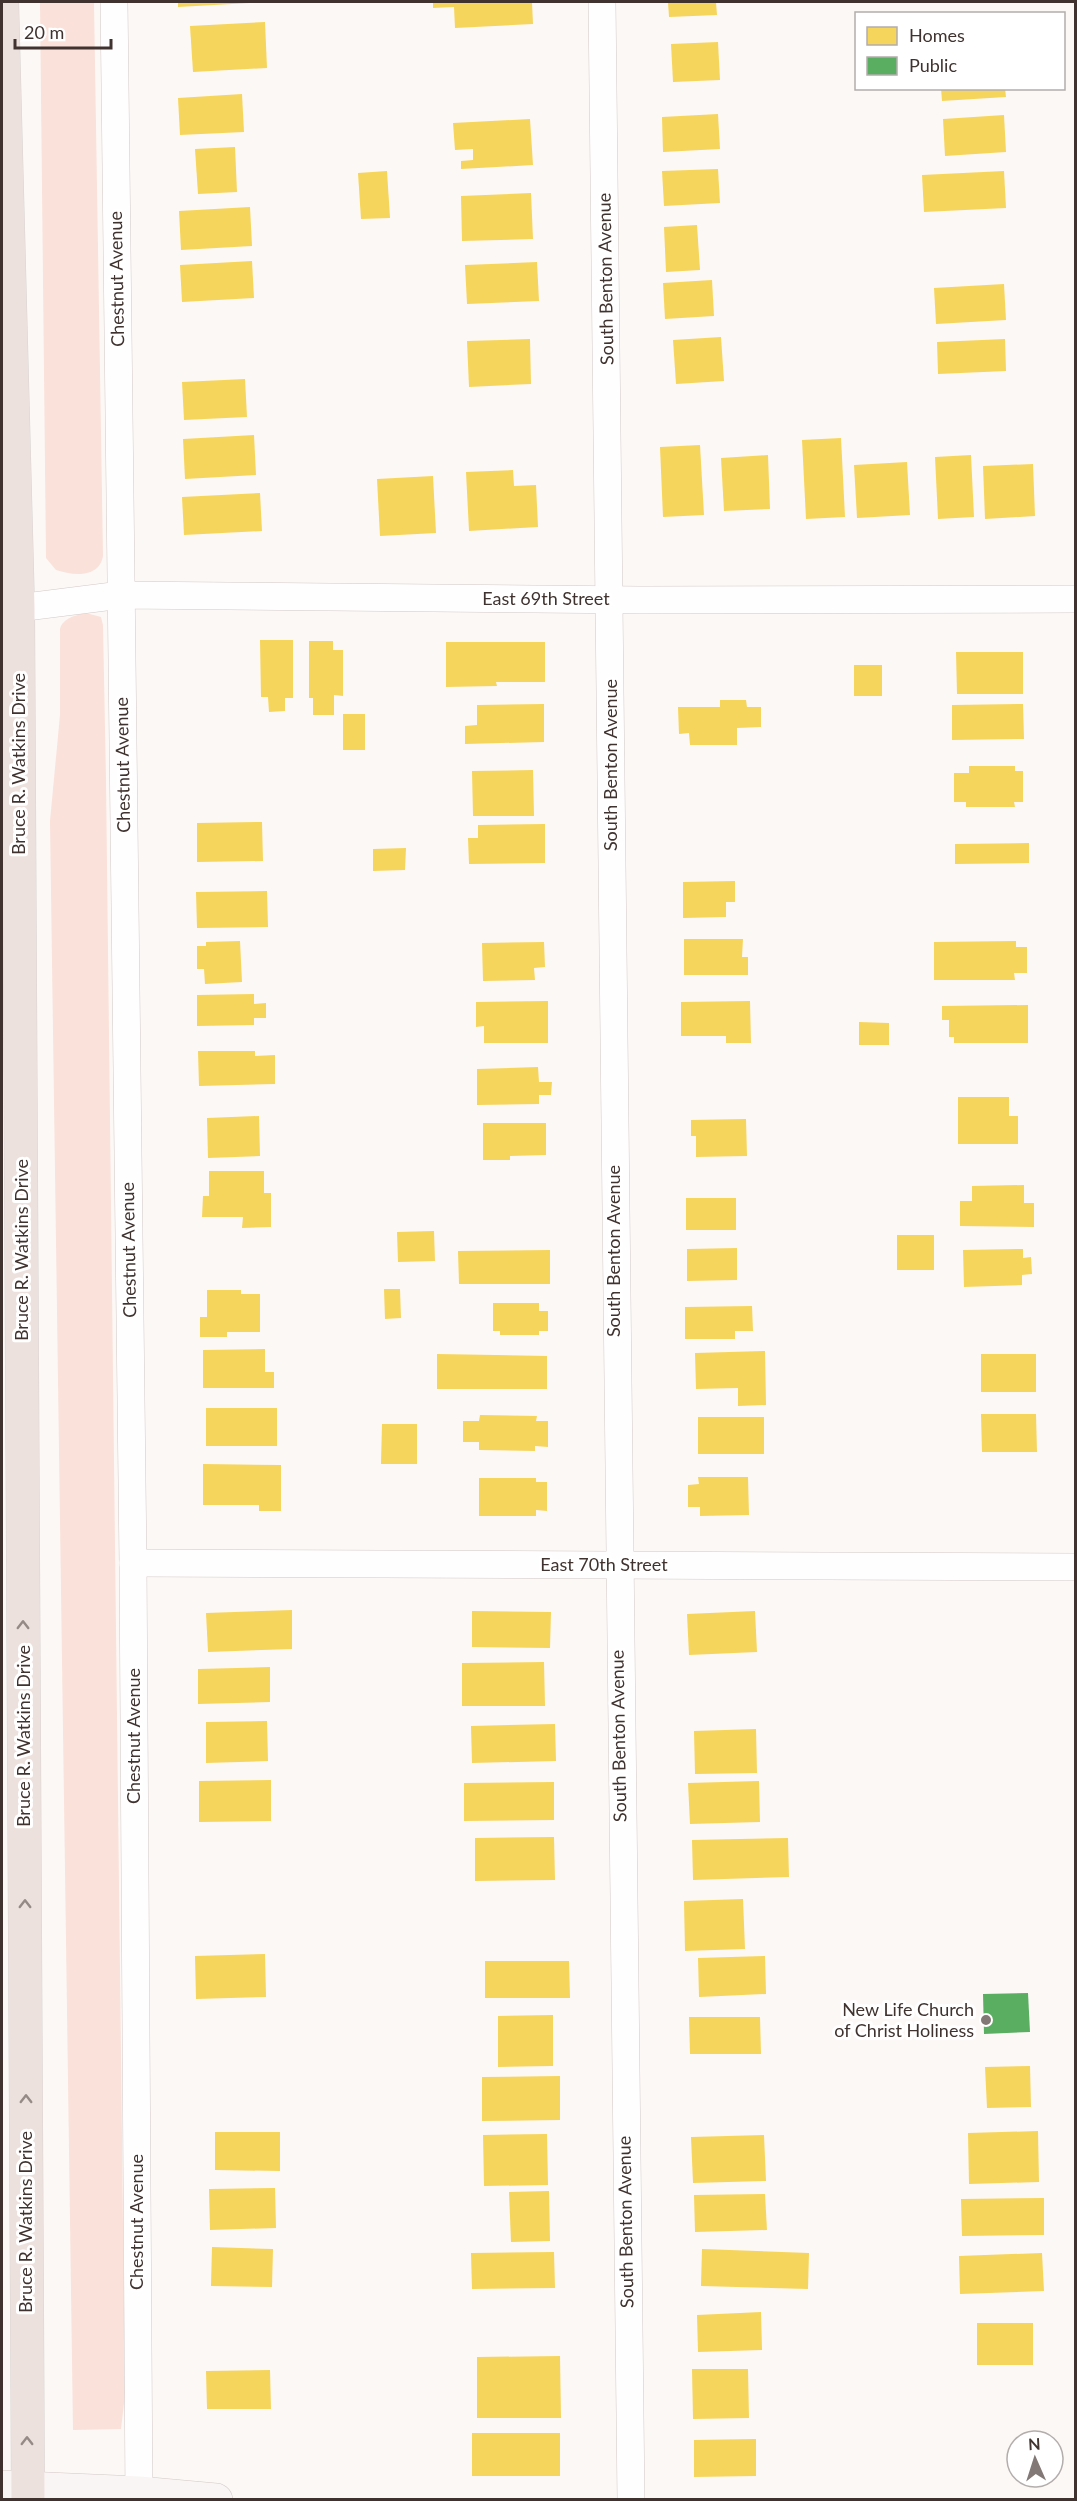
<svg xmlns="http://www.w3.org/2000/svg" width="1077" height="2501" viewBox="0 0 1077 2501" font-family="Lato,sans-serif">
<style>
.green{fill:#fae1da}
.homes{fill:#f6d55c}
.public{fill:#5aae61}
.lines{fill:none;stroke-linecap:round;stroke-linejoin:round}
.street-casing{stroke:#d2c9c7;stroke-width:28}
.secondary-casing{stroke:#d2c9c7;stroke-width:34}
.highway-casing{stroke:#d8d4d2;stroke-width:34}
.street{stroke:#fffefe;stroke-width:27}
.secondary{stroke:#f9f5f4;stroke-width:33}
.highway{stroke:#ede1dd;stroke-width:33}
.oneway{stroke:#968a86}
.poi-dot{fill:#827875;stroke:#fff;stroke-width:2}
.labels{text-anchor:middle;stroke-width:6;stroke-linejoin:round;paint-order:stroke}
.street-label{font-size:18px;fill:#40332f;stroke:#fff}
.poi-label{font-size:18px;fill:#40332f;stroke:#fff;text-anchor:end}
</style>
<rect width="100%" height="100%" fill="#fcf8f6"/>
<!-- green -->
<g class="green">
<path d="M40,2H94L103,556C99,578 74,576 56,570L46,558Z"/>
<path d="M86,613L101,617L103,625L106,780L125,2395L121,2429L73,2430L50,821L60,715V629C63,618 76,615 86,613Z"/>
</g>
<!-- homes -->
<g class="homes">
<polygon points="178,2 250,2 250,3 178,7"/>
<polygon points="433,2 532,2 533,24 455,28 454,7 433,8"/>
<polygon points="668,2 716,2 717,15 669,17"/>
<polygon points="265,22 267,68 193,72 190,26"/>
<polygon points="718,42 720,80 673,82 671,44"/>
<polygon points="941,88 1005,88 1006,97 942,101"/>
<polygon points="242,94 244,132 180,135 178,98"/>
<polygon points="718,114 720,149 663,152 662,117"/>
<polygon points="1004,115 1006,152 945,156 943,119"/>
<polygon points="530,119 533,165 461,169 461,161 473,160 473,149 455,150 453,123"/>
<polygon points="235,147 237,192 198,194 195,149"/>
<polygon points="718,169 720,203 664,206 662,171"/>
<polygon points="387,171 390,218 361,219 358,173"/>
<polygon points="1004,171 1006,208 924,212 922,175"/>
<polygon points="531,193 533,239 462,241 461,196"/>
<polygon points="250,207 252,246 181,250 179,211"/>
<polygon points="697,225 700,270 666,272 664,227"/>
<polygon points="252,261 254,298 182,302 180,265"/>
<polygon points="537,262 539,301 467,304 465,265"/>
<polygon points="712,280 714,316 665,319 663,283"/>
<polygon points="1004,284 1006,320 936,324 934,288"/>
<polygon points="721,337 724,381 676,384 673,340"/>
<polygon points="530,339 531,384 469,387 467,341"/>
<polygon points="1005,339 1006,371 938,374 937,342"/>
<polygon points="245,379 247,417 184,420 182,382"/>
<polygon points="254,435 256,475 185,479 183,439"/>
<polygon points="841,438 845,517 806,519 802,440"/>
<polygon points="700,445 704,515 663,517 660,447"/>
<polygon points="768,455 770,509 724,511 721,458"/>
<polygon points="971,455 974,517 938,519 935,457"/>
<polygon points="907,462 910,515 857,518 854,465"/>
<polygon points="1033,464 1035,516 985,519 983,466"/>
<polygon points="513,470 514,486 536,485 538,527 469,531 466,472"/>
<polygon points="433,476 436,533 380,536 377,479"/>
<polygon points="260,493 262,531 184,535 182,497"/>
<polygon points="260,640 293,640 293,698 285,698 285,711 269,712 268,697 261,697"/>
<polygon points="309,641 333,641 333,650 343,650 343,696 334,695 334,715 313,715 313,698 309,698"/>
<polygon points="446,642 545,642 545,682 496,682 497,686 446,687"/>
<polygon points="956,652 1023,652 1023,694 957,694"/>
<rect x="854" y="665" width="28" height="31"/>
<polygon points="720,700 746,700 747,707 761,707 761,727 737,728 737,745 690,745 689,733 679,734 678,707 720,707"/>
<polygon points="544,704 544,742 465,744 465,726 477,725 477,705"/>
<polygon points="1023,704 1024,739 952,740 952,705"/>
<rect x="343" y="714" width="22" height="36"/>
<polygon points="969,766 1015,766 1015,771 1023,771 1023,802 1014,802 1015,807 966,807 966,802 954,802 954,773 969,773"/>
<polygon points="533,770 534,816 473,816 472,771"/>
<polygon points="262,822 263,861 197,862 197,823"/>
<polygon points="545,824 545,863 469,864 468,838 478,838 478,825"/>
<polygon points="1029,843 1029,863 955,864 955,844"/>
<polygon points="406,848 405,870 373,871 373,849"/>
<polygon points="735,881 735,902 726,902 726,917 683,918 683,882"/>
<polygon points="267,891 268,927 197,928 196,892"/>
<polygon points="684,939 743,939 742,957 748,957 748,975 684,975"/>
<polygon points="240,941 242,982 205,984 204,969 197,969 197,946 206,946 206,942"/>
<polygon points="1016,941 1016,947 1027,947 1027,973 1014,973 1015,980 934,980 934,942"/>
<polygon points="544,942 545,967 534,968 535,980 483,981 482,943"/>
<polygon points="254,994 254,1004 266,1003 266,1018 254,1018 254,1025 197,1026 197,995"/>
<polygon points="548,1001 548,1043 484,1043 484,1026 476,1027 476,1002"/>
<polygon points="750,1001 751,1043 726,1043 726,1036 681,1036 681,1002"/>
<polygon points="1028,1005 1028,1043 954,1043 954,1037 949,1037 949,1020 942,1020 942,1006"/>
<polygon points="859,1022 889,1023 889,1045 859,1045"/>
<polygon points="198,1051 255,1051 255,1056 275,1055 275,1084 199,1086"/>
<polygon points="538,1067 539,1082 552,1082 551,1095 539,1095 539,1104 477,1105 477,1069"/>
<polygon points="958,1097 1009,1097 1009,1116 1018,1116 1018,1144 958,1144"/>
<polygon points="259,1116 260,1156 208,1158 207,1118"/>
<polygon points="746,1119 747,1156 696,1157 696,1136 691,1136 691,1120"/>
<polygon points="483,1123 546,1123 546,1155 510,1156 510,1160 483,1160"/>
<polygon points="209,1171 264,1171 264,1193 271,1193 271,1227 242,1228 243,1217 202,1217 203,1196 209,1196"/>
<polygon points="1024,1185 1024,1203 1034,1203 1034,1227 960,1226 960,1201 972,1201 972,1186"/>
<rect x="686" y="1198" width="50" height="32"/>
<polygon points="434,1231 435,1261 398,1262 397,1232"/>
<rect x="897" y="1235" width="37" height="35"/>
<polygon points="737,1248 737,1280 687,1281 687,1249"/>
<polygon points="1023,1249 1023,1258 1031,1257 1032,1274 1022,1275 1022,1285 964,1287 963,1250"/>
<polygon points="550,1250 550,1284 459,1284 458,1251"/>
<polygon points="384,1289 400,1289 401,1318 385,1319"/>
<polygon points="207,1290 241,1290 241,1294 260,1294 260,1332 227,1332 227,1337 200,1337 200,1317 207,1317"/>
<polygon points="493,1303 539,1303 539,1311 548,1311 548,1331 539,1331 539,1335 500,1335 500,1331 493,1331"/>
<polygon points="752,1306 753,1331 735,1331 735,1339 685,1339 685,1307"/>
<polygon points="265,1349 265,1372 274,1372 274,1388 203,1388 203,1350"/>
<polygon points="765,1351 766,1405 738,1406 738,1388 696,1389 695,1353"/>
<polygon points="437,1354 547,1356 547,1389 437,1389"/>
<rect x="981" y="1354" width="55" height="38"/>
<rect x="206" y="1408" width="71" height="38"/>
<polygon points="981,1414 1036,1414 1037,1452 982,1452"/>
<polygon points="480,1415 537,1416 536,1421 548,1421 548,1447 535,1446 535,1451 479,1450 479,1442 463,1442 463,1421 479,1421"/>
<rect x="698" y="1417" width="66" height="37"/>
<polygon points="382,1424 417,1424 417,1464 381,1464"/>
<polygon points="203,1464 281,1465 281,1511 259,1511 259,1505 203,1505"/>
<polygon points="698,1477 748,1477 749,1515 700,1516 700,1507 688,1507 688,1485 699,1484"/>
<polygon points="479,1478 536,1478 536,1482 547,1482 547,1511 536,1510 536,1516 479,1516"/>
<polygon points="292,1610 292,1649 208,1652 206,1613"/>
<polygon points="472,1611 551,1612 550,1648 472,1647"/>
<polygon points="755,1611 757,1652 689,1655 687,1614"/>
<polygon points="544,1662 545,1706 462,1706 462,1663"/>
<polygon points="270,1667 270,1702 198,1704 198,1669"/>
<polygon points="267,1721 268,1761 206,1763 206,1722"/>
<polygon points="555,1724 556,1761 472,1763 471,1726"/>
<polygon points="756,1729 757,1773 695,1774 694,1731"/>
<polygon points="271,1780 271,1821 199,1822 199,1781"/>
<polygon points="759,1781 760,1822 690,1824 688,1783"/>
<polygon points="554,1782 554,1820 464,1821 464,1783"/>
<polygon points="554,1837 555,1880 475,1881 475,1838"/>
<polygon points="788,1838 789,1877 693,1880 692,1840"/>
<polygon points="743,1899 745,1949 685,1951 684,1901"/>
<polygon points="265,1954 266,1997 196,1999 195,1956"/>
<polygon points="765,1956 766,1994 699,1997 698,1958"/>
<polygon points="485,1961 569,1961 570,1998 485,1998"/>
<polygon points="553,2015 553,2066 498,2067 498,2016"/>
<polygon points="689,2017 760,2017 761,2054 690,2054"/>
<polygon points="1030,2066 1031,2107 987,2108 985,2067"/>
<polygon points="560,2076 560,2120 482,2121 482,2077"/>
<polygon points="1038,2131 1039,2182 969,2184 968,2133"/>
<polygon points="215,2132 280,2132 280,2171 215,2170"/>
<polygon points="547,2134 548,2185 484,2186 483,2135"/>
<polygon points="764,2135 766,2181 693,2183 691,2137"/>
<polygon points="275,2188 276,2228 210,2230 209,2189"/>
<polygon points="549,2191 550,2241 511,2242 509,2192"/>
<polygon points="765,2194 767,2230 695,2232 694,2195"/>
<polygon points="1044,2198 1044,2235 962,2236 961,2199"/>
<polygon points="212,2247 273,2249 272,2287 211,2286"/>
<polygon points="702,2249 809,2253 808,2289 701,2286"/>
<polygon points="554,2252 555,2288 472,2289 471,2253"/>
<polygon points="1042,2253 1044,2291 960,2294 959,2256"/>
<polygon points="761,2312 762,2350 698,2352 697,2315"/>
<rect x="977" y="2323" width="56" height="42"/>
<polygon points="560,2356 561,2418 477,2418 477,2357"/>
<polygon points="692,2369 748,2369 749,2418 693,2419"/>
<polygon points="270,2370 271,2409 207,2409 206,2371"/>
<rect x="472" y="2433" width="88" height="43"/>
<polygon points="756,2439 756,2476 694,2477 694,2440"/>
</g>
<!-- public -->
<polygon class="public" points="1028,1993 1030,2032 984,2034 983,1994"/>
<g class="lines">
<defs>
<g id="street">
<polyline points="114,2 133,1563 139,2500"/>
<path d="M602,2C613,834 615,1667 631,2500"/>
<polyline points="18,608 121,595 640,600 1076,599"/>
<polyline points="133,1563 1076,1567"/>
</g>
<polyline id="secondary" points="2,2487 139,2493 216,2500"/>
<polyline id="highway" points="2,2 18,608 28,2500"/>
</defs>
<!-- street casing -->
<use href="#street" class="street-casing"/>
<!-- secondary casing -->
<use href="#secondary" class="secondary-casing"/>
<!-- highway casing -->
<use href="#highway" class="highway-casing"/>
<!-- street -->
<use href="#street" class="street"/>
<!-- secondary -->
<use href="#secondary" class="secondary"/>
<!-- highway -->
<use href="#highway" class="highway"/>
</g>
<!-- one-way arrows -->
<defs><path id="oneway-chevron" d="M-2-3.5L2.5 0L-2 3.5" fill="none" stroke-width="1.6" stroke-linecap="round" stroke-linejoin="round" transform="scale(1.5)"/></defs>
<g class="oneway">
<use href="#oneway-chevron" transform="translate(23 1625) rotate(-90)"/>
<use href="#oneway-chevron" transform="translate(25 1904) rotate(-90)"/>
<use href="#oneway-chevron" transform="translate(26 2099) rotate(-90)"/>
<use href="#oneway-chevron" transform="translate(27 2441) rotate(-90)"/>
</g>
<!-- markers -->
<circle class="poi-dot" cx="986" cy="2020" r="6"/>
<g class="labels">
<!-- street labels -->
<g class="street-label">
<text transform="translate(117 279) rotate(-91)" y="6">Chestnut Avenue</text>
<text transform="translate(606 279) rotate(-91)" y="6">South Benton Avenue</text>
<text x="546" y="605">East 69th Street</text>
<text transform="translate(19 764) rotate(-90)" y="6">Bruce R. Watkins Drive</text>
<text transform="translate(123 765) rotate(-91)" y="6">Chestnut Avenue</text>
<text transform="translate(611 765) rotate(-90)" y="6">South Benton Avenue</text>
<text transform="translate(22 1250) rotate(-90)" y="6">Bruce R. Watkins Drive</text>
<text transform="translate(129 1250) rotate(-91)" y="6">Chestnut Avenue</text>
<text transform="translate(614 1251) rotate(-90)" y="6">South Benton Avenue</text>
<text x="604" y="1571">East 70th Street</text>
<text transform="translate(24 1736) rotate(-90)" y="6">Bruce R. Watkins Drive</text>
<text transform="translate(134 1736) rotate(-90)" y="6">Chestnut Avenue</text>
<text transform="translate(619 1736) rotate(-91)" y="6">South Benton Avenue</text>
<text transform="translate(26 2222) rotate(-90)" y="6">Bruce R. Watkins Drive</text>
<text transform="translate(137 2222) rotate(-90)" y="6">Chestnut Avenue</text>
<text transform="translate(626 2222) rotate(-91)" y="6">South Benton Avenue</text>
</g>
<!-- poi labels -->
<g class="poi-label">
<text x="974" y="2016">New Life Church<tspan x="974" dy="21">of Christ Holiness</tspan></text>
</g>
</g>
<!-- border -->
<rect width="1077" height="2501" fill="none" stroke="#40332f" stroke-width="6"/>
<!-- legend -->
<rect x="855" y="12" width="210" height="78" fill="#ffffff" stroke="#b3adac" stroke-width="1.5"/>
<rect x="867" y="27" width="30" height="18" fill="#f6d55c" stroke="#b3adac" stroke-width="1.5"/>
<text x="909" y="42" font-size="18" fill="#40332f">Homes</text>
<rect x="867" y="57" width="30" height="18" fill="#5aae61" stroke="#b3adac" stroke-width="1.5"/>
<text x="909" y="72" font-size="18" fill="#40332f">Public</text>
<!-- north arrow -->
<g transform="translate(1035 2459) rotate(357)"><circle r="28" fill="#ffffff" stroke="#b3adac" stroke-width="1.5"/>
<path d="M0-4.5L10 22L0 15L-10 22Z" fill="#827875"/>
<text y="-9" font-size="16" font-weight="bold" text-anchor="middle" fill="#40332f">N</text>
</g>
<!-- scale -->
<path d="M15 39v9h96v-9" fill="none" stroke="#40332f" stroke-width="3"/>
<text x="24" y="39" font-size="18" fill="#40332f" stroke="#ffffff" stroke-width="4.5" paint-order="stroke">20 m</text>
</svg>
